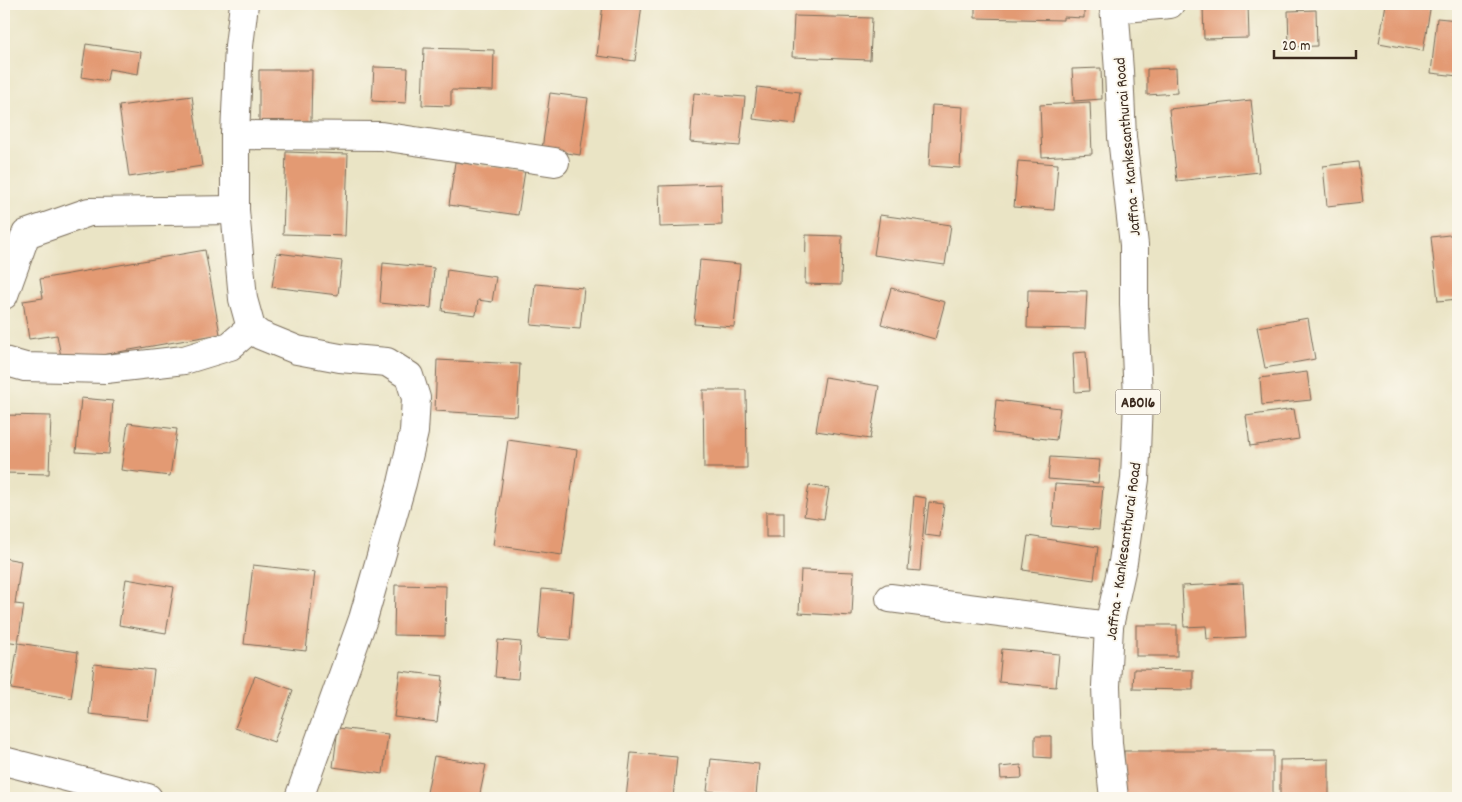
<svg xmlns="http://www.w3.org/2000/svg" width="1462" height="802" viewBox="0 0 1462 802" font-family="Dekko,sans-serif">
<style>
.building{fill:#e39a73}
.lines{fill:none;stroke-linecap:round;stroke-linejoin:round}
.street-casing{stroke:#786b58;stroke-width:30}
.secondary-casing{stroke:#786b58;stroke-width:30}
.primary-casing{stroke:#786b58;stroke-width:30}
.street{stroke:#fff;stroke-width:28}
.secondary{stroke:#fff;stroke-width:28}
.primary{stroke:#fff;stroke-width:28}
.labels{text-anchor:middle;stroke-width:4;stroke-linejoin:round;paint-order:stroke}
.shield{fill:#fbf7ec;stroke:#75685c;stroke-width:1}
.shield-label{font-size:15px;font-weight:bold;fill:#3b2a1e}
.street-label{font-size:16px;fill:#3b2a1e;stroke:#fbf7ec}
</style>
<rect width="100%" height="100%" fill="#fbf7ec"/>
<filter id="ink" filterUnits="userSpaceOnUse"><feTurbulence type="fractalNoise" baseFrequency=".02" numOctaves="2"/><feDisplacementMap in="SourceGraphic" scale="10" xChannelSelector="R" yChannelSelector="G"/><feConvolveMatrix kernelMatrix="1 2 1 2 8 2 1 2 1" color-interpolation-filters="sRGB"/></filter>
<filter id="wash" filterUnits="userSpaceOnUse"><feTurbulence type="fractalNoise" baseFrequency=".0096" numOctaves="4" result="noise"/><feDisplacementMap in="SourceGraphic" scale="20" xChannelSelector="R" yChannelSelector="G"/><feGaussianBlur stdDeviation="1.12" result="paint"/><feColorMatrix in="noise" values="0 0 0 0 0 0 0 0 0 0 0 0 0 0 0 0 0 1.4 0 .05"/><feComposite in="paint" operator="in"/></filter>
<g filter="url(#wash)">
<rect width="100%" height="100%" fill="#eae4c5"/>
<g id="blocks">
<!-- building -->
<g class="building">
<polygon points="603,4 642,4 635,61 597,56"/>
<polygon points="975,4 1084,4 1084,18 1063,17 1063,20 975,18"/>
<polygon points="1248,4 1249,38 1204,39 1203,5"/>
<polygon points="1386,4 1431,4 1423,51 1379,43"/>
<polygon points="1316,10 1317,46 1289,47 1288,11"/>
<polygon points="794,16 872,18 870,60 792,57"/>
<polygon points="1437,18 1458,20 1458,76 1431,73"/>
<polygon points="86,44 141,52 138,74 109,69 107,81 81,77"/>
<polygon points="424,48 494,50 493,91 451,90 451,106 422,105"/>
<polygon points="374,67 408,68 406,103 372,101"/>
<polygon points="1101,68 1102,99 1074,101 1072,69"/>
<polygon points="1176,68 1177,93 1147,95 1147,69"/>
<polygon points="259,70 312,70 311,121 259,121"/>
<polygon points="757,87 800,92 796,124 753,119"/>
<polygon points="550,93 588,98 580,155 542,149"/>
<polygon points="694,93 745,97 740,146 690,142"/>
<polygon points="192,96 202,166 129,177 119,106"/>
<polygon points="1251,100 1259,172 1177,181 1169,109"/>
<polygon points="1090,102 1092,154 1042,157 1040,105"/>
<polygon points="932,105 963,107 960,168 929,166"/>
<polygon points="286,152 348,154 345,236 283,234"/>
<polygon points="1018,161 1058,164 1054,210 1014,207"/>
<polygon points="455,162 525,171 518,215 449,205"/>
<polygon points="1358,162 1363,202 1327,206 1323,166"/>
<polygon points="721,184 722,225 660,227 659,186"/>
<polygon points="880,215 951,225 945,265 874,255"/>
<polygon points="1458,234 1458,299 1438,301 1431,237"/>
<polygon points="806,235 842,236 841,285 805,284"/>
<polygon points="205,250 220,334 62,362 57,335 29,339 23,301 43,298 40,279"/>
<polygon points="277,253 342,261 338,295 272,287"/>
<polygon points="700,260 740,264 734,327 694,324"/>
<polygon points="383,263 434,268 431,308 380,303"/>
<polygon points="447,270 496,277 492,302 478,300 476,315 442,311"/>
<polygon points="535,284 584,288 580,329 531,325"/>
<polygon points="891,288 945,302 935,339 881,324"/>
<polygon points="1028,290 1087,291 1085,329 1027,328"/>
<polygon points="1308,318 1315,359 1265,368 1257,327"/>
<polygon points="1086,352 1089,391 1075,392 1073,353"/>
<polygon points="437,360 520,364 517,416 435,411"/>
<polygon points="1307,372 1311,400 1262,405 1260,378"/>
<polygon points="825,377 879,386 870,439 816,431"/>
<polygon points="703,390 746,390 747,468 704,468"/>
<polygon points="81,398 113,401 109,454 76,452"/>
<polygon points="996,400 1060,408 1056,440 993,433"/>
<polygon points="1294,409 1299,439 1250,446 1246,416"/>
<polygon points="4,415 51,416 49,474 4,473"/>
<polygon points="128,423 177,429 170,476 121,470"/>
<polygon points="508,440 577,450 562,555 493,545"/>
<polygon points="1050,457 1100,460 1098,483 1048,479"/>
<polygon points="1055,484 1103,487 1099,530 1052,526"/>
<polygon points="809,485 829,489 824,519 804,516"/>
<polygon points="914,496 926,498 920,571 908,570"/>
<polygon points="929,502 944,504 940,537 925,535"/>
<rect x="766" y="512" width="18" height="25"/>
<polygon points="1028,536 1098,547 1094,580 1023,570"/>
<polygon points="4,558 21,561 15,604 24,605 18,643 4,641"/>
<polygon points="253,565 315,572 306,651 244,644"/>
<polygon points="801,570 854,572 852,616 799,613"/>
<polygon points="126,579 174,587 166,633 119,625"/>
<polygon points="1243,583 1246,637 1207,639 1206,626 1184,627 1182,586"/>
<polygon points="395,585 446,586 445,636 394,635"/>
<polygon points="542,589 574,592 570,640 538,638"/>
<rect x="1136" y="625" width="41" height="31"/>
<polygon points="498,640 521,642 518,679 495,677"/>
<polygon points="18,643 78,652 71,698 11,689"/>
<polygon points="1002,649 1059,654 1056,687 999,682"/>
<polygon points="94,664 154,670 148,720 89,714"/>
<polygon points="1134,669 1193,670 1193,690 1133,689"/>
<polygon points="400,671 443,676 437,722 394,717"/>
<polygon points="255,676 293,690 274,742 235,728"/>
<polygon points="338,728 388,734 383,774 333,767"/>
<polygon points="1035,736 1051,736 1051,758 1035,757"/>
<rect x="1124" y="751" width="149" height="47"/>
<polygon points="631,753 677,757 673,798 626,798"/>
<polygon points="434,756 486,765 479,798 426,798"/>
<polygon points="711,759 759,764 756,796 707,791"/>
<polygon points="1329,759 1329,798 1280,798 1280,760"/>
<polygon points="1021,765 1022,778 1001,779 1000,767"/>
</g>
</g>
</g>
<g filter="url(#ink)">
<use href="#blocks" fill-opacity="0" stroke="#786b58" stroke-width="1"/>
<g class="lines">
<defs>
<g id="street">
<polyline points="244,4 239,46 235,135 235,210 243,299 251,328 260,335 297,350 340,358 387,362 409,376 416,398 414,432 402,483 363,619 299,798"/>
<polyline points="1114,9 1170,4"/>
<polyline points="235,135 381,136 555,162"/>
<polyline points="4,295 26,234 89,212 235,210"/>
<polyline points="4,361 25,367 106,369 184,360 230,346 251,328"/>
<polyline points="890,598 1109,626"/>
</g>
<polyline id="secondary" points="4,761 148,798"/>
<polyline id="primary" points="1114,4 1119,71 1122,137 1134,245 1134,304 1138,399 1135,479 1123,562 1109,626 1106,686 1108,743 1114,798"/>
</defs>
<!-- street casing -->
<use href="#street" class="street-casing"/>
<!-- secondary casing -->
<use href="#secondary" class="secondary-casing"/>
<!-- primary casing -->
<use href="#primary" class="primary-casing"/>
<!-- street -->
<use href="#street" class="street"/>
<!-- secondary -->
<use href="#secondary" class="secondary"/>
<!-- primary -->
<use href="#primary" class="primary"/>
</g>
</g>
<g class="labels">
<!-- shield labels -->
<rect class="shield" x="1115.5" y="389.5" width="45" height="25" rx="4"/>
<g class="shield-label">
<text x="1138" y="407">AB016</text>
</g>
<!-- street labels -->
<g class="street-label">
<text transform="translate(1126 147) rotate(-95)" y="6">Jaffna - Kankesanthurai Road</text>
<text transform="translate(1122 551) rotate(-82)" y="6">Jaffna - Kankesanthurai Road</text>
</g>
</g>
<!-- margin -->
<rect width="1462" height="802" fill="none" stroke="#fbf7ec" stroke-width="20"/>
<!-- scale -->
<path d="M1274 50v8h82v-8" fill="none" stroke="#3b2a1e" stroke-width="2.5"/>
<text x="1282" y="50" font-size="15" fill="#3b2a1e" stroke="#fbf7ec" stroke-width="4" paint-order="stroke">20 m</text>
</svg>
